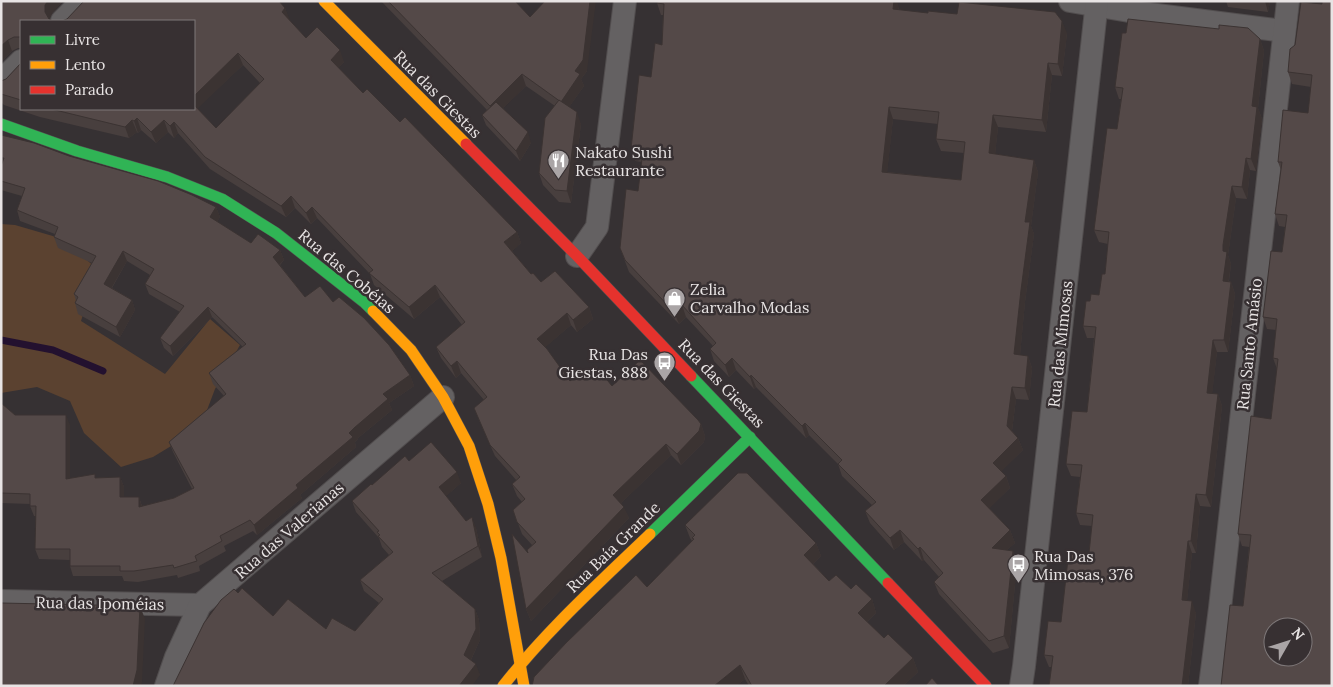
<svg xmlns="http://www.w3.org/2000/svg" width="1333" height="687" viewBox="0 0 1333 687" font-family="Lora,serif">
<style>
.green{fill:#5b4230}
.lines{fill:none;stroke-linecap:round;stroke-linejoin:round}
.stream{stroke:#23112f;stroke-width:7}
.street-casing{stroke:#524e4f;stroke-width:24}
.fast-casing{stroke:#524e4f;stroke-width:12}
.slow-casing{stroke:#524e4f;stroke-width:12}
.jam-casing{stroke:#524e4f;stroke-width:12}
.street{stroke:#646162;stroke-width:22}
.fast{stroke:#30b455;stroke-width:11}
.slow{stroke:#ff9f0a;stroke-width:11}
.jam{stroke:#e5322d;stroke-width:11}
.wall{fill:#483f3e;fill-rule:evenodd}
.shaded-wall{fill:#3b3332}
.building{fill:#544948;stroke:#3b3332;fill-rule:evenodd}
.labels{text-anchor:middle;stroke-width:5;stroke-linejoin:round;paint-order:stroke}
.street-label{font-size:16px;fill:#e8e4e4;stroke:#373032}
.poi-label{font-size:16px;fill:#e8e4e4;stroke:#373032;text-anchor:start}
</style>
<rect width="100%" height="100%" fill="#363133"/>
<!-- green -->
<polygon class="green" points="1,224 15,225 63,239 97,269 81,321 165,374 210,319 240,345 215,389 204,418 186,437 153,457 121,467 84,433 70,401 37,387 1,393"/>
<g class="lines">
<!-- stream -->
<polyline class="stream" points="1,340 53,350 103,371"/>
<defs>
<g id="street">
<polyline points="1070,1 1141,13 1284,31"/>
<polyline points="62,21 82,1"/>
<polyline points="1,81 21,61"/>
<polyline points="577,256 597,227 625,1"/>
<polyline points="1,601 200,605"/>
<polyline points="166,686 176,657 200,605 443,397"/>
<polyline points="1021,686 1024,666 1097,1"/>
<polyline points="1210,686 1220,608 1288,1"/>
</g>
<g id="fast">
<polyline points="1,124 77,151 167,177 222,199 276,233 365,303 373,311"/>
<polyline points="691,376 888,583"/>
<polyline points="650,534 750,437"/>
</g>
<g id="slow">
<polyline points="324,1 466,144"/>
<polyline points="373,311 411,350 443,397 469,446 488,504 501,558 524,686"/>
<path d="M503,686C547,630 599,583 650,534"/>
</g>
<g id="jam">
<polyline points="466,144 577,256 691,376"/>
<polyline points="888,583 986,686"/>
</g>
</defs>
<!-- street casing -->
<use href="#street" class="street-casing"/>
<!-- fast casing -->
<use href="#fast" class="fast-casing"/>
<!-- slow casing -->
<use href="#slow" class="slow-casing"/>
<!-- jam casing -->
<use href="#jam" class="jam-casing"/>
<!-- street -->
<use href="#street" class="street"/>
<!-- fast -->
<use href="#fast" class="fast"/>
<!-- slow -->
<use href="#slow" class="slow"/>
<!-- jam -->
<use href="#jam" class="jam"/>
</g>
<!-- wall -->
<g class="wall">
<polygon points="1,1 63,1 53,12 50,17 49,19 21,21 21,48 18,48 12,51 1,62"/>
<polygon points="381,1 515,1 530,17 587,71 581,79 584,86 569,107 581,124 571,203 559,202 543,185 539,173 555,106 526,86 503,108 531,143 520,161 486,125 482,115 487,110"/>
<polygon points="1226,1 1270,1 1268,12 1228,7"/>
<path d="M657,3L899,7V10L1067,33L1062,76L1052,75L1046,132L998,127L995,154L1034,160L1038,172L1031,226L1034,234L1025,302L1020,355L1028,356L1032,368L1029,400L1016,399L1012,431L1018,438L1023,450L1001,471L1006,476L1010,488L989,508L1010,530L1015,543L1007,550L1013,551L1017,563L1009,648L993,653L939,594L934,582L939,577L924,560L922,561L904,542L894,550L870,523L865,511L872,505L842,476L838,464L809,435L806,438L756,387L754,389L736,370L729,377L714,361L710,349L713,346L686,317L679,324L629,272L620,248L638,191L642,162L635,161L631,149L651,77L662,45L663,15H661ZM893,119L938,124L936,139L941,151L964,153L961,180L887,172Z"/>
<polygon points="1322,4 1332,686 1243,606 1249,547 1242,546 1238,534 1271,419 1277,369 1273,358 1276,330 1267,329 1263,317 1282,252 1285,227 1279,226 1275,214 1281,170 1278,162 1308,113 1311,87 1292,84 1288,72 1295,45"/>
<path d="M285,8L289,20L306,38L344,62L338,68L363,93L400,122L517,232L521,243L512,251L531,274L541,282L589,307L593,319L577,332L571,325L545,347L570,381L587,372L612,386L701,424L705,436L704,442L681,465L671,455L621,503L629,518L531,621L526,609L528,553L532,545L522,534L513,510L522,502L517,496L512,484L517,481L495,456L479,420L474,408L484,400L461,373L456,378L441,358L436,347L462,325L440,297L414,319L374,285L370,274L317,218L311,224L295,208L286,217L210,169L178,133L174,138L168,132L156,143L141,130L138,133L137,132L129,138L40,117L4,105L1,102V81L6,79L21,63V109H194V21ZM243,65L260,83L216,128L197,108Z"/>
<polygon points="1260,39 1264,51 1258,108 1262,119 1256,171 1250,170 1247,199 1236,198 1228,255 1231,264 1229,281 1231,282 1235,294 1228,352 1217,352 1212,393 1218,394 1222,406 1211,507 1200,506 1196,553 1192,553 1187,600 1196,613 1188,686 1049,686 1052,667 1049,667 1044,655 1061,622 1089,553 1092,526 1080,525 1076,513 1080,477 1071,476 1066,464 1087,412 1094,338 1087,338 1083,326 1090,301 1099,295 1105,274 1108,244 1099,242 1094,230 1117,129 1121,99 1119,99 1115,87"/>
<polygon points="1,135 216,207 220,217 217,222 251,243 280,250 284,260 280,265 305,297 333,302 410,375 414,386 389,403 392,410 358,438 358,439 355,442 356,447 300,495 302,498 257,535 253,531 224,546 226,551 199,566 200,571 178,578 177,575 138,582 124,581 122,576 73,576 70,566 70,560 39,559 35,549 36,516 34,516 30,506 30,504 1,503 1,403 15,415 70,425 70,478 97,478 120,477 124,487 124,497 139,497 142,506 174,498 192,489 173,452 169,442 224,396 213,384 209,373 243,347 212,317 173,356 164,348 160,338 180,312 149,294 145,284 150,275 127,261 112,288 132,300 135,310 120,337 78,314 75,303 76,301 74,294 92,263 58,248 54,237 55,234 20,221 17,210 22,196 1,190"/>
<polygon points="409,461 461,483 446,496 466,521 476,528 482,557 442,581 475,609 479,620 480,640 471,660 480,675 173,686 238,593 273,616 326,629 355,631 379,603 364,591 360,580 389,555 382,547 379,538 356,512 352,501 372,485"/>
<polygon points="685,525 816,543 821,556 813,564 829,581 851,589 872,599 876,613 867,622 884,638 913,658 918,672 903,686 749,686 745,679 736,686 532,686 647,587 692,541 690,538"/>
</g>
<!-- shaded-wall -->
<g class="shaded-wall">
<polygon points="48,1 63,1 53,12 50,17 49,21 45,12 45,5"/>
<polygon points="590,1 596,1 587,71 581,79 584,86 565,113 561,102 575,71"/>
<polygon points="894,1 897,1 899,7 897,21 893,9"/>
<polygon points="1265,1 1270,1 1268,12"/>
<polygon points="285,8 290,20 286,24 282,12"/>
<polygon points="1062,21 1067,33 1062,76 1058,64"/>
<polygon points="1260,39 1264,51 1258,108 1262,119 1256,171 1251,159 1252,106"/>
<polygon points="8,40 12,51 1,62 1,46"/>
<polygon points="340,50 344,62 335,72 331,60"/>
<polygon points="238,53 243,65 194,112 194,96"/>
<polygon points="1048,63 1052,75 1046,132 1042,120"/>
<polygon points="522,74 526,86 494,117 490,106"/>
<polygon points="889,107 893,119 886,184 882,172"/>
<polygon points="577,112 581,124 571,203 567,191"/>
<polygon points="993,115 998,127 994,165 989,153"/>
<polygon points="137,118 141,130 138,133 134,121"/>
<polygon points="132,120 137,132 129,138 125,127"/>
<polygon points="164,120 168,132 156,143 151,132"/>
<polygon points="174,122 178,133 174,138 170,126"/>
<polygon points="528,132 531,143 520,161 516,151"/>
<polygon points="1246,158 1250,170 1247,199 1242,187"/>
<polygon points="1034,160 1038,172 1031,226 1034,234 1025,302 1019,366 1014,354 1025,222"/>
<polygon points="1232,186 1236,198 1228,255 1231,264 1227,293 1223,281 1223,245"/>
<polygon points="291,196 295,208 286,217 281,206"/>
<polygon points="216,207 220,217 214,228 210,217"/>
<polygon points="312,207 317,218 311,224 306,213"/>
<polygon points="517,232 521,243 509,254 504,242"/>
<polygon points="280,250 284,260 277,267 273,257"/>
<polygon points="123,251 127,261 108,294 104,284"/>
<polygon points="1231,282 1235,294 1228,352 1224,340"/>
<polygon points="435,285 440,297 414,319 409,307"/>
<polygon points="132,300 135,310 120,337 116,327"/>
<polygon points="682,305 686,317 679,324 674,312"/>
<polygon points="208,307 212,317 173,356 170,346"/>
<polygon points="589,307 593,319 577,332 573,320"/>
<polygon points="567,313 571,325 541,351 537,339"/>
<polygon points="1213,340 1217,352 1211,405 1207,393"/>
<polygon points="1028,356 1032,368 1029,400 1025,388"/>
<polygon points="732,358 736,370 729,377 725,365"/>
<polygon points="457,361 461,373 456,378 451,366"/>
<polygon points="410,375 414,386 389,403 392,410 358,438 358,439 355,442 356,447 300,495 302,498 257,535 254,525 349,433 383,394"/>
<polygon points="751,375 756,387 754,389 750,377"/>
<polygon points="1012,387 1016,399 1011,438 1007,426"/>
<polygon points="1218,394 1222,406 1211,507 1206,495"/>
<polygon points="66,415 70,425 70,489 66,479"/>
<polygon points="805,423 809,435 806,438 802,426"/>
<polygon points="701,424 705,436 704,442 681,465 677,454"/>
<polygon points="1018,438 1023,450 998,475 993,463"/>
<polygon points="666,444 671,455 617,507 613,495"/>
<polygon points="457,472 461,483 443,499 439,487"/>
<polygon points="1006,476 1010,488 986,512 981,500"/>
<polygon points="120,477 124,487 124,507 120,497"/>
<polygon points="1196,494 1200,506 1196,553 1191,541"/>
<polygon points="139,497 142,507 139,507"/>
<polygon points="624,507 629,518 531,621 526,609"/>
<polygon points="472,517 476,528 482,557 478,546"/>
<polygon points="900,530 904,542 894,550 890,538"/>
<polygon points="1010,530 1015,543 996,560 992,548"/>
<polygon points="1188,541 1192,553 1186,612 1182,600"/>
<polygon points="816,543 821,556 809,568 804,555"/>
<polygon points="920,547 924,560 922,561 918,549"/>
<polygon points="1013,551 1017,563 1009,648 1004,636"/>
<polygon points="872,599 876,613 863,626 858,613"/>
<polygon points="1192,601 1196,613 1188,686 1182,686"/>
<polygon points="140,606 145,619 142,682 141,686 133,686"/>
<polygon points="475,609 479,620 480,640 468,666 464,655"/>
<polygon points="913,658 918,672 903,686 884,686"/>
<polygon points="476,664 480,675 472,686 459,686"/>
<polygon points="740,665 745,679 736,686 714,686"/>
</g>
<!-- building -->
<g class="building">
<polygon points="1,1 48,1 45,5 45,12 49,19 53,21 21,21 21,37 14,37 8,40 1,46"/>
<polygon points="84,1 279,1 285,8 282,12 306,38 317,27 340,50 331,60 363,93 367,89 400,122 405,117 517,232 504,242 531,274 533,273 541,282 555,271 589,307 573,320 567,313 537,339 547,349 570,381 584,369 587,372 595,365 612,386 640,360 698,420 701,424 699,431 677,454 666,444 613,495 624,507 526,609 512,534 528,553 527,550 536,542 517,522 513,510 525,499 512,484 520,477 490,445 474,408 487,397 457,361 451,366 436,347 465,322 435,285 409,307 369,273 373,270 312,207 306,213 291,196 281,206 205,157 174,122 170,126 164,120 151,132 137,118 134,121 132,120 125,127 51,109 194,109 194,105 216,128 264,79 238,53 194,96 194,21 62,21 67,19"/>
<polygon points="388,1 515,1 530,17 545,1 590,1 583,60 575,71 580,74 561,102 522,74 490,106"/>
<path d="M657,1H894L893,9L928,13V11L957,14L959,2L1055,12L1062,21L1058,64L1048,63L1042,120L993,115L989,153L1034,160L1025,222H1030L1021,290L1014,354L1028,356L1025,388L1012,387L1007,426L1018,438L993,463L1006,476L981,500L1010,530L992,548L1013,551L1004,636L989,641L934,582L943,573L920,547L918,549L900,530L890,538L865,511L876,502L838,464L842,460L805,423L802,426L751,375L750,377L732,358L725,365L710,349L716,343L682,305L674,312L625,260L620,248L626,189L638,191L643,151L631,149L639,75L651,77L655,43L662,45L664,4L657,3ZM889,107L939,112L936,139L965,142L961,180L882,172Z"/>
<path d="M1322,1H1332V686H1221L1230,605L1243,606L1251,535L1238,534L1251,416L1271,419L1278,359L1273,358L1277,319L1263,317L1271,251L1282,252L1287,215L1275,214L1282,162H1278L1283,110L1308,113L1312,75L1288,72L1290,49L1295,45L1301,2L1322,4ZM1273,627H1303V657H1273Z"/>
<polygon points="1128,19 1219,29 1219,25 1248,28 1260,39 1252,106 1257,107 1251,159 1246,158 1242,187 1232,186 1223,245 1223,251 1227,252 1223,281 1231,282 1224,340 1213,340 1207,393 1218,394 1206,495 1196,494 1191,541 1188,541 1182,600 1192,601 1182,686 1049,686 1053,656 1044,655 1048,621 1061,622 1069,550 1089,553 1093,515 1076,513 1082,465 1066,464 1072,411 1087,412 1096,327 1083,326 1086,301 1090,301 1091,294 1099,295 1102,274 1105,274 1109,232 1094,230 1107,128 1117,129 1123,88 1115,87 1122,33 1126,33"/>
<polygon points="21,63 21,100 1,94 1,81 6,79"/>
<polygon points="559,100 577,112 567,191 555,190 539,173 545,118"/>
<polygon points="496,102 528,132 516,151 482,115"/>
<polygon points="1,135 34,143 69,156 158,181 192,195 216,207 210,217 251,243 258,234 280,250 273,257 305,297 320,286 333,302 339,297 364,318 389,345 410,375 383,394 388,399 354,428 349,433 353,437 296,485 298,488 254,525 250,520 220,536 222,541 195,556 197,561 174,568 173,565 134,571 120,571 120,566 70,566 70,549 35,549 36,506 30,506 30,494 1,493 1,403 15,415 66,415 66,479 95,474 95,478 120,477 120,497 139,497 139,507 174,498 194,488 169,442 226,394 209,373 246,344 208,307 170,346 160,338 184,306 145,284 154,269 123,251 104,284 132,300 116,327 75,303 78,297 74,294 96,256 54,237 58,227 17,210 25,188 1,181 1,166 4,158 1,158"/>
<polygon points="431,442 457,472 439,487 466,521 472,517 478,546 432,573 475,609 476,629 464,655 476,664 459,686 173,686 204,623 221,600 234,589 238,593 242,588 273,616 288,599 326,629 332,618 355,631 383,599 360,580 393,552 378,536 380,535 377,532 379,531 352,501 371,484 372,485 405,456 409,461"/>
<polygon points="738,473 747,473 816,543 804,555 829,581 836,575 851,589 856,584 872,599 858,613 884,638 888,634 913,658 884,686 752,686 740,665 714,686 532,686 534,677 566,643 636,575 647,587 694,539 692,538 695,535 685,525"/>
<polygon points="1,603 140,606 137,670 133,686 1,686"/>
<polygon points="932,678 939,686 925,686"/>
</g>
<!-- icons -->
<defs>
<symbol id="restaurant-pin" viewBox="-11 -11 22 30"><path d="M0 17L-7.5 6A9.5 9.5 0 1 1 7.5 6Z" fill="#aaa5a6" stroke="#373032"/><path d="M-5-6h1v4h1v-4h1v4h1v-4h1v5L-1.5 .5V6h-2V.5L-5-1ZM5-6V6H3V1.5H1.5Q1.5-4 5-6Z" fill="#fff"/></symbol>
<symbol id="shop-pin" viewBox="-11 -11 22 30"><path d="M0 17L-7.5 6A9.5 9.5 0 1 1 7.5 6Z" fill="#aaa5a6" stroke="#373032"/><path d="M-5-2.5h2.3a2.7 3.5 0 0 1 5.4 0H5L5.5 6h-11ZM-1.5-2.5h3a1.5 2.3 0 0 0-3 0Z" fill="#fff"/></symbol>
<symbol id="bus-pin" viewBox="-11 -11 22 30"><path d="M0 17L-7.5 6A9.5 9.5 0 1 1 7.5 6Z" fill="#aaa5a6" stroke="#373032"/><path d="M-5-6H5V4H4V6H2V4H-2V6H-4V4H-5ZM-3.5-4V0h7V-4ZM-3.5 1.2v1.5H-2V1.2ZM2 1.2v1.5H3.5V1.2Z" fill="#fff"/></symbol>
</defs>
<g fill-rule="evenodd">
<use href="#restaurant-pin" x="546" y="148" width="25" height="34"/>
<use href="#shop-pin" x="662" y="286" width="25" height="34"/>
<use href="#bus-pin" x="652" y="350" width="25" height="34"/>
<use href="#bus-pin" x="1006" y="552" width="25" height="34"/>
</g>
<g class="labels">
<!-- street labels -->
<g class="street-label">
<text transform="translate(438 94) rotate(45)" y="6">Rua das Giestas</text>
<text transform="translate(347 271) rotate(40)" y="6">Rua das Cobéias</text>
<text transform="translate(1060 344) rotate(-84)" y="6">Rua das Mimosas</text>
<text transform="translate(1249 344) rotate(-84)" y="6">Rua Santo Amásio</text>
<text transform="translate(722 383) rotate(46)" y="6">Rua das Giestas</text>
<text transform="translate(289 530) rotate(-41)" y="6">Rua das Valerianas</text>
<text transform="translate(613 547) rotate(-44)" y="6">Rua Baía Grande</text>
<text transform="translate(100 603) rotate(1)" y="6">Rua das Ipoméias</text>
</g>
<!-- poi labels -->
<g class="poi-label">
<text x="575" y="158">Nakato Sushi<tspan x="575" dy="18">Restaurante</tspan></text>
<text x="690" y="295">Zelia<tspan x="690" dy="18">Carvalho Modas</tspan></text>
<text x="648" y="360" text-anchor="end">Rua Das<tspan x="648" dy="18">Giestas, 888</tspan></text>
<text x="1034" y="562">Rua Das<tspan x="1034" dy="18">Mimosas, 376</tspan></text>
</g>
</g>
<!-- border -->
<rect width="1333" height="687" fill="none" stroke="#e8e4e4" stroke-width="5"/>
<!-- legend -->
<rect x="20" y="20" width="175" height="90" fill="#373032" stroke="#7e7879"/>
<rect x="30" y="36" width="25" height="8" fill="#30b455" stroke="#7e7879"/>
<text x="65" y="45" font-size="15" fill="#e8e4e4">Livre</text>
<rect x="30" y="61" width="25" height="8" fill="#ff9f0a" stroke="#7e7879"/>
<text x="65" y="70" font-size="15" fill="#e8e4e4">Lento</text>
<rect x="30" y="86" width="25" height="8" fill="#e5322d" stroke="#7e7879"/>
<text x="65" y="95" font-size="15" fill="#e8e4e4">Parado</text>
<!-- north arrow -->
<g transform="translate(1288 642) rotate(51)"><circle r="24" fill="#373032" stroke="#7e7879"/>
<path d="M0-4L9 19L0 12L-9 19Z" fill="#aaa5a6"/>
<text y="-8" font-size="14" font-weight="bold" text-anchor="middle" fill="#e8e4e4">N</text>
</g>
</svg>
